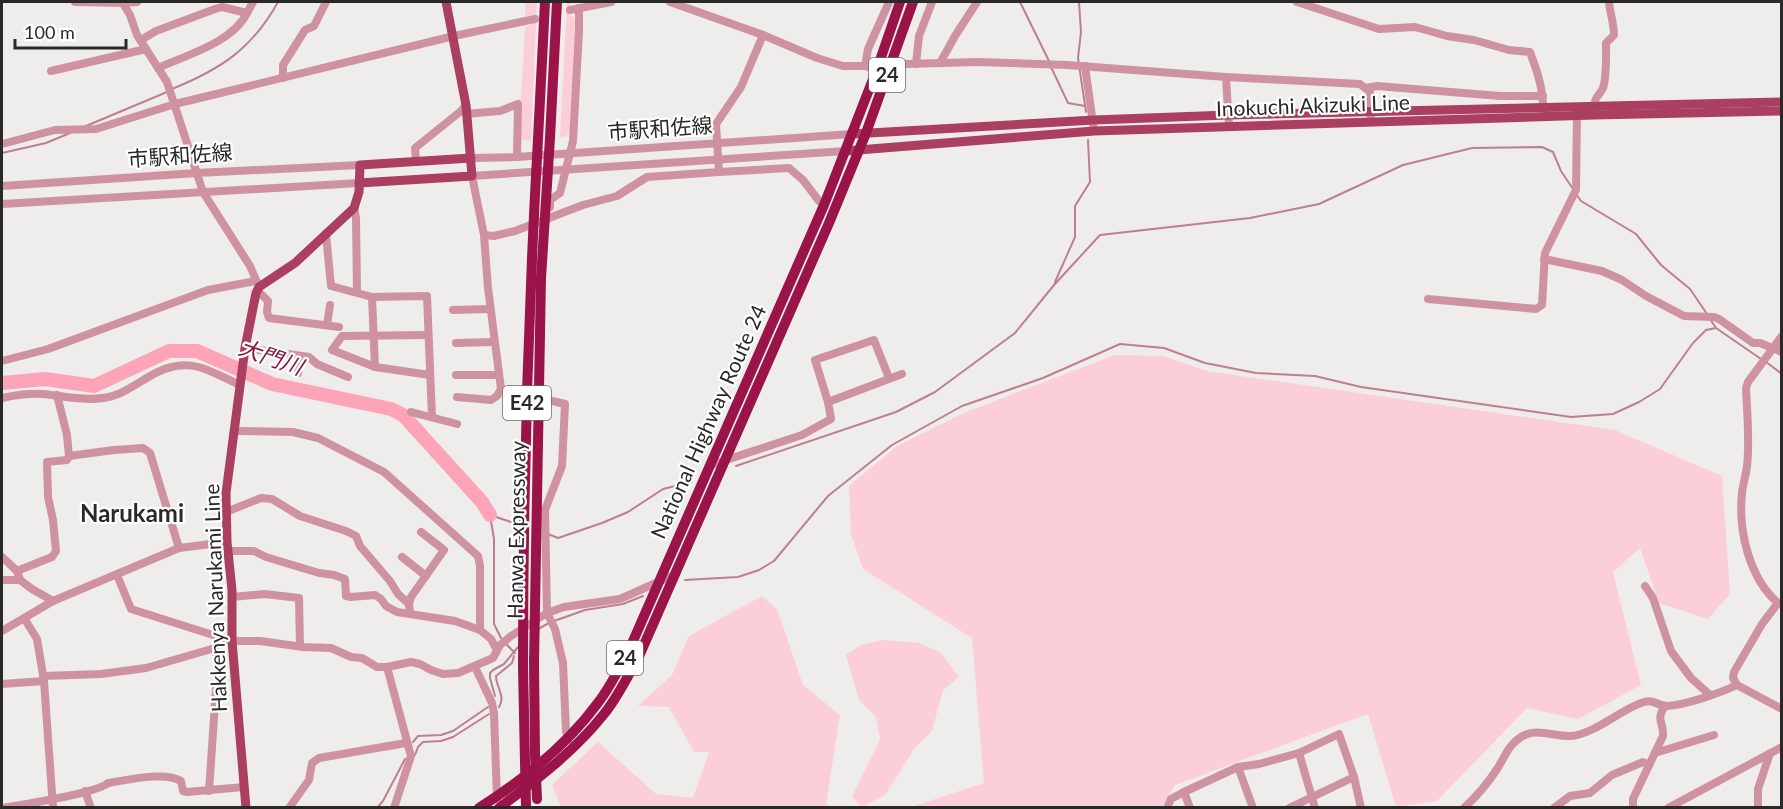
<svg xmlns="http://www.w3.org/2000/svg" width="1783" height="809" viewBox="0 0 1783 809" font-family="Lato,'Noto Sans JP',sans-serif">
<style>
.green{fill:#fccfd8}
.lines{fill:none;stroke-linecap:round;stroke-linejoin:round}
.stream{stroke:#be7f8e;stroke-width:2}
.river{stroke:#fda4b9;stroke-width:14}
.minor{stroke:#cf92a0;stroke-width:8}
.major{stroke:#aa3f60;stroke-width:9}
.highway{stroke:#9a144a;stroke-width:10}
.highway-bridge{stroke:#9a144a;stroke-width:10}
.labels{text-anchor:middle;stroke-width:4.5;stroke-linejoin:round;paint-order:stroke}
.shield{fill:#fff;stroke:#6a6969;stroke-width:1.5}
.shield-label{font-size:20px;font-weight:bold;fill:#2a2929}
.street-label{font-size:21px;fill:#2a2929;stroke:#fff}
.water-label{font-size:22px;font-style:italic;fill:#7e183e;stroke:#fff}
.quarter-label{font-size:24px;font-weight:bold;fill:#2a2929;stroke:#fff}
</style>
<rect width="100%" height="100%" fill="#efecec"/>
<!-- green -->
<g class="green">
<polygon points="525,2 537,2 531,141 521,139 519,133 525,28 534,23 534,15 525,16"/>
<polygon points="567,2 575,2 570,4 569,15 574,17 577,20 570,130 567,136 560,137"/>
<polygon points="1115,355 1163,356 1207,371 1615,430 1722,476 1730,594 1708,619 1659,603 1640,548 1613,572 1641,685 1578,719 1527,708 1437,801 1396,807 1368,714 1175,785 1162,807 911,807 984,783 972,638 863,569 851,534 849,486 897,446 966,412"/>
<polygon points="762,596 777,609 803,685 840,715 826,804 830,807 561,807 552,785 598,742 656,794 693,798 709,752 694,752 669,707 638,706 672,675 689,636"/>
<polygon points="883,640 920,643 941,653 959,677 943,690 932,731 914,749 885,795 862,807 852,797 880,739 876,717 859,700 846,655 861,645"/>
</g>
<g class="lines">
<!-- stream -->
<g class="stream">
<polyline points="1020,2 1049,61"/>
<polyline points="1079,2 1081,32 1078,58 1086,112"/>
<polyline points="1051,67 1068,103 1085,106"/>
<path d="M172,89C221,69 252,49 278,2"/>
<polyline points="86,126 167,92"/>
<polyline points="2,153 46,143 70,133"/>
<polyline points="1576,194 1581,201 1636,234 1661,265 1690,289 1707,314"/>
<polyline points="1055,282 1075,237 1075,206 1090,182 1088,140"/>
<polyline points="1710,319 1716,328 1761,359"/>
<polyline points="1766,362 1782,374"/>
<polyline points="736,466 896,412 935,392 1015,333 1054,285 1100,235 1250,218 1319,204 1403,165 1472,148 1542,147 1553,152 1561,171 1573,189"/>
<polyline points="548,534 558,538 602,523 628,512 663,489 692,482"/>
<polyline points="685,580 738,577 759,570 774,561 828,496 892,445 962,406 1043,378 1120,344 1164,348 1205,363 1256,373 1315,376 1361,387 1571,417 1613,414 1639,402 1660,389 1693,343 1706,330 1716,328"/>
<polyline points="554,621 585,610 623,604 643,596"/>
<polyline points="538,629 549,623"/>
<polyline points="502,640 494,624 494,539 490,515 520,525"/>
<polyline points="506,644 515,653"/>
<polyline points="495,696 490,678 490,673 493,670 504,664 518,647"/>
<path d="M499,707C506,695 496,688 496,676L512,663L514,656"/>
<polyline points="413,742 418,736 441,735 453,731 488,707"/>
<polyline points="415,755 418,747 423,742 441,741 453,737 489,714"/>
<polyline points="377,808 383,801 405,759"/>
</g>
<!-- river -->
<polyline class="river" points="2,383 45,379 94,386 169,351 197,351 272,384 391,409 403,415 482,502 490,515"/>
<!-- minor -->
<g class="minor">
<polyline points="75,2 123,3 137,2"/>
<polyline points="122,2 130,15 137,35 167,82 203,192 250,266 259,287"/>
<polyline points="670,2 763,35 817,58 843,66 865,66 877,69"/>
<path d="M1297,2L1379,29L1415,27L1447,36L1474,40L1509,50L1530,52C1537,71 1543,88 1543,108"/>
<polyline points="570,10 611,2"/>
<polyline points="247,13 253,2"/>
<path d="M141,40L156,31L215,9L222,7L247,13C233,42 187,55 158,68"/>
<polyline points="892,60 906,64 977,62 1067,65 1226,77 1360,84 1370,92 1371,122"/>
<polyline points="940,63 955,36 977,2"/>
<polyline points="916,64 919,36 932,2"/>
<polyline points="865,66 868,49 889,2"/>
<polyline points="1085,66 1094,131"/>
<polyline points="51,71 146,49"/>
<polyline points="1226,77 1229,126"/>
<polyline points="283,78 283,65 305,30 314,26 326,2"/>
<polyline points="1366,88 1377,86 1500,96 1543,96"/>
<path d="M1594,110C1595,94 1598,98 1603,88C1607,76 1606,55 1606,43L1614,35C1614,24 1610,13 1609,2"/>
<polyline points="466,114 500,111 518,104 517,157"/>
<polyline points="2,144 55,130 96,129 175,104 454,36 535,19"/>
<polyline points="471,158 517,157 852,134"/>
<polyline points="416,160 415,148 461,111 466,105"/>
<polyline points="719,172 789,168 803,180 819,201 824,205"/>
<polyline points="2,186 197,173 360,165"/>
<polyline points="2,204 359,183"/>
<polyline points="550,207 550,200 560,193 573,141 579,30 579,8"/>
<polyline points="354,208 356,218 357,292"/>
<polyline points="326,234 331,286 372,297 375,367"/>
<polyline points="484,235 494,236 515,231 583,205 617,196 647,177 719,172 716,124 741,87 763,35"/>
<polyline points="1544,259 1602,271 1622,280 1646,296 1684,316 1714,317 1719,319 1753,343 1760,343 1782,352"/>
<polyline points="257,290 268,301 267,312 269,318 339,327"/>
<polyline points="372,297 427,296 432,417"/>
<polyline points="1428,299 1536,309 1542,305 1545,253 1576,190 1577,110"/>
<polyline points="453,310 490,309"/>
<polyline points="327,325 330,305"/>
<polyline points="428,335 342,336 332,350 375,367 430,375"/>
<polyline points="456,343 494,342"/>
<polyline points="245,348 309,357 317,364 348,377"/>
<polyline points="2,361 48,349 208,290 256,281"/>
<polyline points="298,373 301,356"/>
<polyline points="456,375 499,375"/>
<polyline points="57,395 67,435 69,456 114,450 143,448 150,453 179,548"/>
<polyline points="457,397 491,400 497,396 501,389"/>
<path d="M2,398C16,395 29,393 43,394C63,396 83,401 103,398C119,396 132,387 145,379C184,354 202,367 240,385"/>
<polyline points="828,402 902,374"/>
<polyline points="411,412 457,424"/>
<polyline points="235,431 293,432 318,438 384,472 478,556 480,566 480,630"/>
<polyline points="711,465 802,435 831,419 828,402 815,360 874,340 889,378"/>
<polyline points="226,512 261,498 272,499 300,516 346,531 356,536 360,546 390,581 398,594 409,604 410,613"/>
<polyline points="228,551 254,551 266,557 319,573 334,575 345,579 346,596 351,597 375,595 381,599 386,606 397,612 455,621 480,630 491,639 497,650"/>
<polyline points="2,557 17,571 20,580 32,589 53,601"/>
<polyline points="402,557 426,576"/>
<polyline points="17,571 52,557 56,551 53,520 48,497 47,462 67,460 69,456"/>
<polyline points="117,575 131,609 232,641 260,641 303,647 331,648 351,657 362,658 377,667 387,667 411,662 420,664 431,670 443,674 458,673 493,658 500,645 511,636 547,613 564,607 620,599 676,574"/>
<polyline points="2,580 20,580"/>
<polyline points="1645,586 1653,598 1671,651 1691,678 1710,695"/>
<polyline points="232,597 265,594 299,598 300,646"/>
<polyline points="409,604 411,597 444,550 421,532"/>
<polyline points="24,618 37,639 44,681 53,808"/>
<polyline points="2,631 53,601 179,548 227,542"/>
<polyline points="387,667 411,756 394,808"/>
<polyline points="475,667 492,703 494,713 497,799"/>
<polyline points="43,676 101,674 146,668 215,648"/>
<polyline points="2,684 44,681"/>
<path d="M1737,685L1733,678L1734,672L1762,624L1778,603C1749,578 1738,530 1742,493C1743,484 1746,475 1747,466C1750,441 1747,413 1746,388L1748,382L1782,336"/>
<polyline points="568,740 566,731 563,663 555,629 547,613 545,510 562,466 565,404 501,389 488,288 484,235 472,176 846,151"/>
<polyline points="1299,753 1315,808"/>
<polyline points="1655,753 1714,735"/>
<polyline points="1238,767 1253,808"/>
<polyline points="85,791 91,808"/>
<polyline points="209,791 216,689 221,674 215,648 216,645"/>
<path d="M3,808C24,804 95,794 108,783C127,780 165,771 181,781L183,791L187,792L244,787"/>
<polyline points="289,808 309,780 312,763 319,758 406,743"/>
<polyline points="1167,808 1171,799 1184,792"/>
<polyline points="1190,808 1184,792 1238,767 1259,764 1299,753 1339,734 1354,777 1361,808"/>
<polyline points="1289,808 1354,777"/>
<path d="M1464,808C1476,797 1488,783 1497,769C1505,757 1508,745 1521,737C1536,727 1554,737 1571,736C1594,734 1619,711 1641,703C1655,698 1656,706 1667,706C1686,705 1720,693 1737,685L1782,709"/>
<polyline points="1554,808 1570,796 1590,793 1612,775 1643,762 1649,765"/>
<path d="M1633,808V799L1663,736C1664,721 1655,721 1665,706"/>
<polyline points="1668,808 1782,747"/>
<polyline points="1758,808 1758,789 1770,753"/>
</g>
<!-- major -->
<g class="major">
<polyline points="852,134 1094,120 1228,115 1782,102"/>
<polyline points="846,151 1094,131 1594,115 1782,111"/>
<polyline points="359,183 472,176 466,105 446,2"/>
<polyline points="246,808 232,641 232,590 227,542 226,493 245,348 256,293 259,287 295,263 354,208 359,192 360,165 471,158"/>
</g>
<!-- highway -->
<g class="highway">
<polyline points="550,138 557,2"/>
<polyline points="538,139 545,2"/>
<polyline points="534,663 535,754"/>
<polyline points="523,667 525,762"/>
<path d="M479,808C523,780 566,746 597,704C610,688 620,667 630,648L824,205L877,69L900,2"/>
<path d="M499,808C537,779 574,752 604,714C618,697 629,674 640,654L829,223L866,133L913,2"/>
</g>
<!-- highway-bridge -->
<g class="highway-bridge">
<polyline points="534,663 541,278 550,138"/>
<path d="M523,667C523,491 528,315 538,139"/>
<polyline points="535,754 537,799"/>
<polyline points="525,762 526,806"/>
</g>
</g>
<g class="labels">
<!-- shield labels -->
<g class="shield">
<rect x="869" y="58" width="36" height="34" rx="4.5"/>
<rect x="503" y="386" width="48" height="34" rx="4.5"/>
<rect x="607" y="641" width="36" height="34" rx="4.5"/>
</g>
<g class="shield-label">
<text x="887" y="82">24</text>
<text x="527" y="410">E42</text>
<text x="625" y="665">24</text>
</g>
<!-- street labels -->
<g class="street-label">
<text transform="translate(1313 106) rotate(-2)" y="7">Inokuchi Akizuki Line</text>
<text transform="translate(660 129) rotate(-4)" y="7">市駅和佐線</text>
<text transform="translate(180 156) rotate(-4)" y="7">市駅和佐線</text>
<text transform="translate(709 422) rotate(-66)" y="7">National Highway Route 24</text>
<text transform="translate(517 530) rotate(-89)" y="7">Hanwa Expressway</text>
<text transform="translate(216 598) rotate(-92)" y="7">Hakkenya Narukami Line</text>
</g>
<!-- water labels -->
<g class="water-label">
<text transform="translate(271 357) rotate(19)" y="8">大門川</text>
</g>
<!-- quarter labels -->
<g class="quarter-label">
<text x="132" y="522">Narukami</text>
</g>
</g>
<!-- border -->
<rect width="1783" height="809" fill="none" stroke="#2a2929" stroke-width="6"/>
<!-- scale -->
<path d="M15 39v9h111v-9" fill="none" stroke="#2a2929" stroke-width="3"/>
<text x="24" y="39" font-size="18" fill="#2a2929" stroke="#ffffff" stroke-width="4.5" paint-order="stroke">100 m</text>
</svg>
